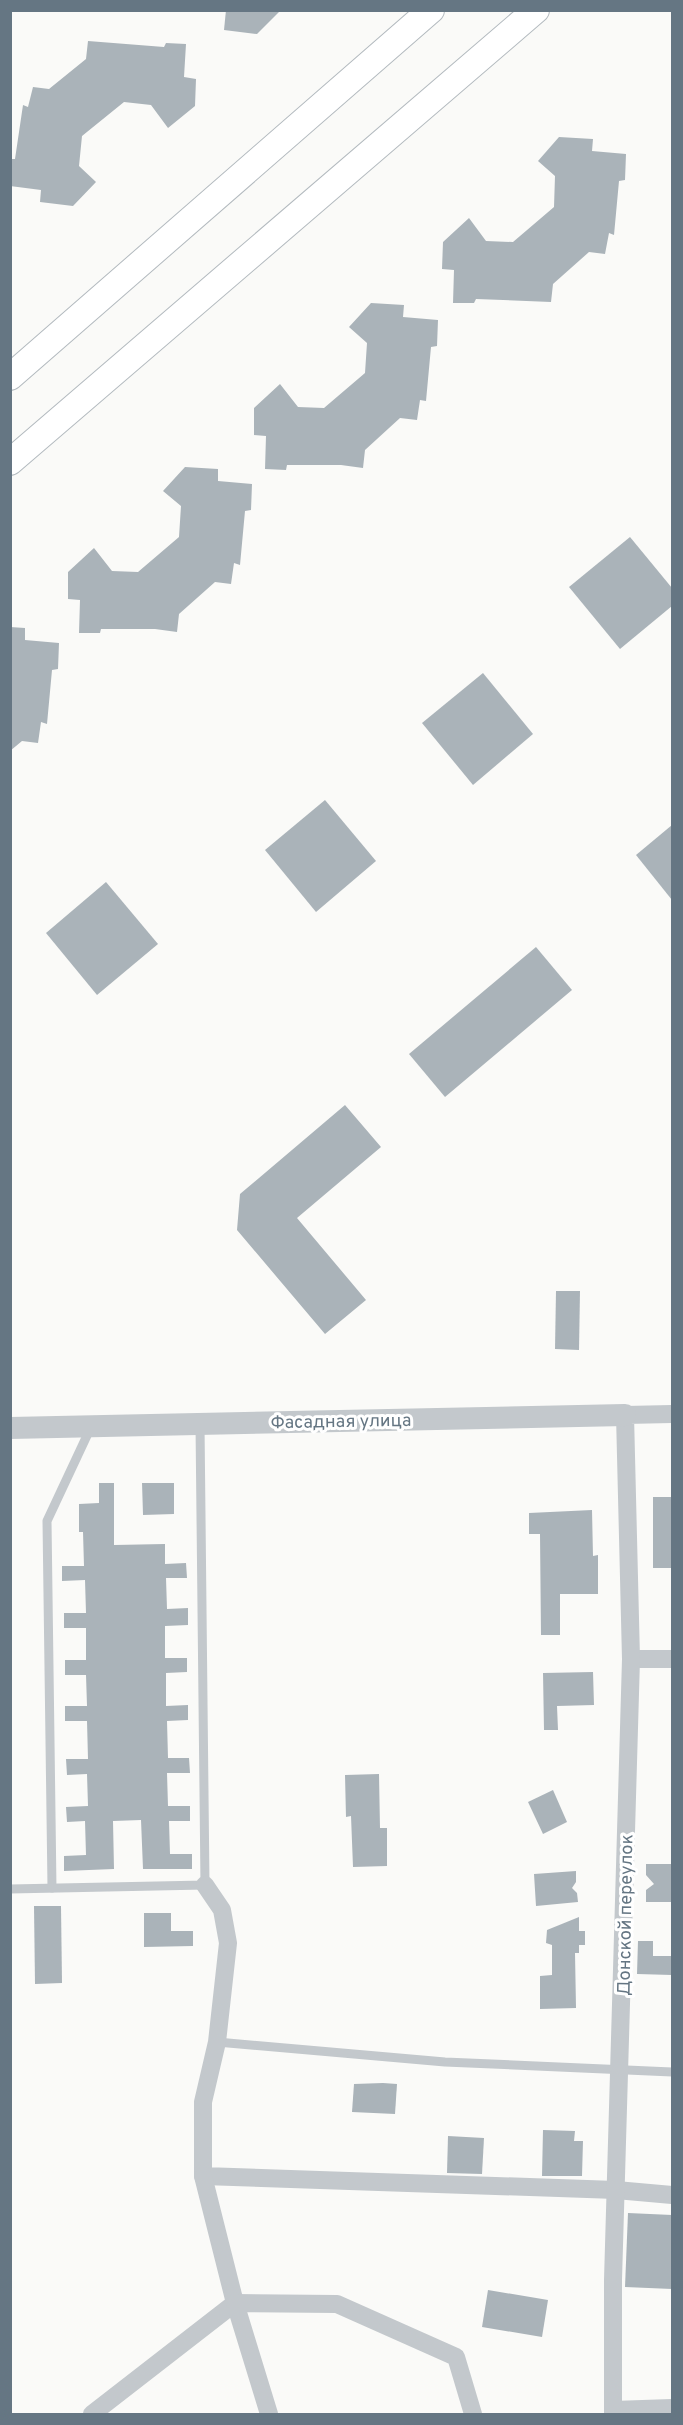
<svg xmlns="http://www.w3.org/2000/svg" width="683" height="2425" viewBox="0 0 683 2425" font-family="Overpass,sans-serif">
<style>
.building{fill:#aab3b9}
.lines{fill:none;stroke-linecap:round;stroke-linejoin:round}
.secondary-casing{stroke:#b3babf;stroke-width:28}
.service{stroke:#c3c8cc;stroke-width:9}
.minor{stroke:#c3c8cc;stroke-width:18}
.tertiary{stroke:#c3c8cc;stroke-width:22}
.secondary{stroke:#fff;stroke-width:26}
.labels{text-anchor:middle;stroke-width:6;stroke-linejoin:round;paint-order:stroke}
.street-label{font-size:18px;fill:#657683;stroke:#fff}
</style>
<rect width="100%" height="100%" fill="#fafaf8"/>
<!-- building -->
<g class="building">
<polygon points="226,10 281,10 257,34 224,30"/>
<polygon points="88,41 164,47 166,43 186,44 184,77 196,79 195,106 168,128 151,105 124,102 82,136 79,166 96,182 73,206 40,202 41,190 10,186 10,159 15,159 23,105 28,107 33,87 49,89 86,59"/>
<polygon points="559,137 593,139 592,151 626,154 625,180 619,181 614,235 609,233 605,254 589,252 553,284 551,302 476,299 474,303 453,303 454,270 442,269 443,242 469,218 486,241 513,242 554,207 555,176 538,161"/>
<polygon points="371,303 404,305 403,317 438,320 437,346 431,347 426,401 420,400 417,420 400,418 365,450 363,468 341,465 287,465 286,470 265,469 266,436 254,435 254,408 280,384 298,407 324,408 365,373 367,343 349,327"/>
<polygon points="185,467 218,469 218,481 252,484 251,510 245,511 240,565 234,563 231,584 215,582 179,614 177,632 155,629 101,629 100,633 79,633 80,600 68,599 68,572 94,548 112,571 138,572 179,537 181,506 163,491"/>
<polygon points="630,537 672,588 672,606 620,649 569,587"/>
<polygon points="10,627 25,628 25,640 59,643 58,669 52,670 47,724 41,722 38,743 22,741 10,751"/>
<polygon points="483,673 533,734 473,785 422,723"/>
<polygon points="325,800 376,861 316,912 265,850"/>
<polygon points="672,825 672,900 636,855"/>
<polygon points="106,882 158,944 97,995 46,933"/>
<polygon points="536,947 572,990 445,1097 409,1054"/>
<polygon points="345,1105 381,1147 297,1218 366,1300 325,1334 237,1230 240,1194"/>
<polygon points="556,1291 580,1291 579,1350 555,1349"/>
<polygon points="99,1483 114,1483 114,1545 165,1544 165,1564 186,1563 187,1578 166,1578 167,1609 188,1608 188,1625 165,1626 165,1658 187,1658 187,1672 166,1673 166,1706 188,1705 188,1720 167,1721 168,1758 189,1758 190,1773 167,1773 168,1806 190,1806 190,1821 169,1821 170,1854 192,1854 192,1869 143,1869 141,1820 113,1821 114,1869 64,1871 64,1856 86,1855 85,1821 67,1822 66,1807 88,1806 87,1774 67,1775 66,1759 88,1759 87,1721 65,1721 65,1706 87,1706 86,1675 65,1675 65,1660 86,1660 86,1628 64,1628 64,1613 86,1613 85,1580 62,1581 62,1566 84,1566 83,1532 79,1532 79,1504 99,1503"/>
<polygon points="142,1483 174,1483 174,1514 143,1515"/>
<rect x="653" y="1497" width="19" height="71"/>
<polygon points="592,1510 593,1556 598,1555 598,1594 560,1594 560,1635 541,1635 540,1534 529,1534 529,1513"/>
<polygon points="593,1672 594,1705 557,1706 558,1730 544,1730 543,1673"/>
<polygon points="379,1774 380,1828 387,1828 387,1866 353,1867 351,1816 346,1817 345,1775"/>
<polygon points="553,1790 567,1822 543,1834 528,1802"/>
<polygon points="646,1864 672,1864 672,1902 646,1902 646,1890 654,1884 646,1875"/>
<polygon points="576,1871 576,1882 572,1888 577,1893 578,1902 536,1906 534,1874"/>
<polygon points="34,1906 61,1906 62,1983 35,1984"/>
<polygon points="144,1913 171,1913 171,1931 193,1931 193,1946 144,1947"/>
<polygon points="579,1917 579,1931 585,1931 585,1945 579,1945 579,1953 575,1953 576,2008 540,2009 540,1976 552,1975 552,1945 546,1943 547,1930"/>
<polygon points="638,1941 653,1941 653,1956 672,1956 672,1975 637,1974"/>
<polygon points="383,2083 397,2084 395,2114 352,2112 354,2084"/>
<polygon points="543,2130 575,2131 574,2141 583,2141 582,2176 542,2176"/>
<polygon points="448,2136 484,2138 482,2174 447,2173"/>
<polygon points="628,2213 672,2215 672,2289 625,2287"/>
<polygon points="488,2290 548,2300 542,2337 482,2327"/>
</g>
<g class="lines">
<defs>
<g id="secondary">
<polyline points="10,377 431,10"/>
<polyline points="10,462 536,10"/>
</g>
</defs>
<!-- secondary casing -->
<use href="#secondary" class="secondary-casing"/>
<!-- service -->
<g class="service">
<polyline points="52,1888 47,1521 91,1427"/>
<polyline points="10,1889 205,1885 200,1424"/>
<polyline points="217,2042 445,2062 672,2072"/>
</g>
<!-- minor -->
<g class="minor">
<polyline points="631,1659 672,1659"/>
<polyline points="205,1885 222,1910 228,1943 217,2042 203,2102 203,2176 616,2190 672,2195"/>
<polyline points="613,2410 672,2408"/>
<polyline points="92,2414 235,2303 203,2176"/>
<polyline points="269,2414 235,2303 337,2304 456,2357 473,2414"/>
<polyline points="613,2414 613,2280 631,1659 625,1415 672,1414"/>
</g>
<!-- tertiary -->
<polyline class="tertiary" points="10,1428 625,1415"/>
<!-- secondary -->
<use href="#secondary" class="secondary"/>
</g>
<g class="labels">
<!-- street labels -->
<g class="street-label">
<text transform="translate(341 1421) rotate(-1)" y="6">Фасадная улица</text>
<text transform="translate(625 1915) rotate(-89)" y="6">Донской переулок</text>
</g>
</g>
<!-- border -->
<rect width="683" height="2425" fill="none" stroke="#657683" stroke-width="24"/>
</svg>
